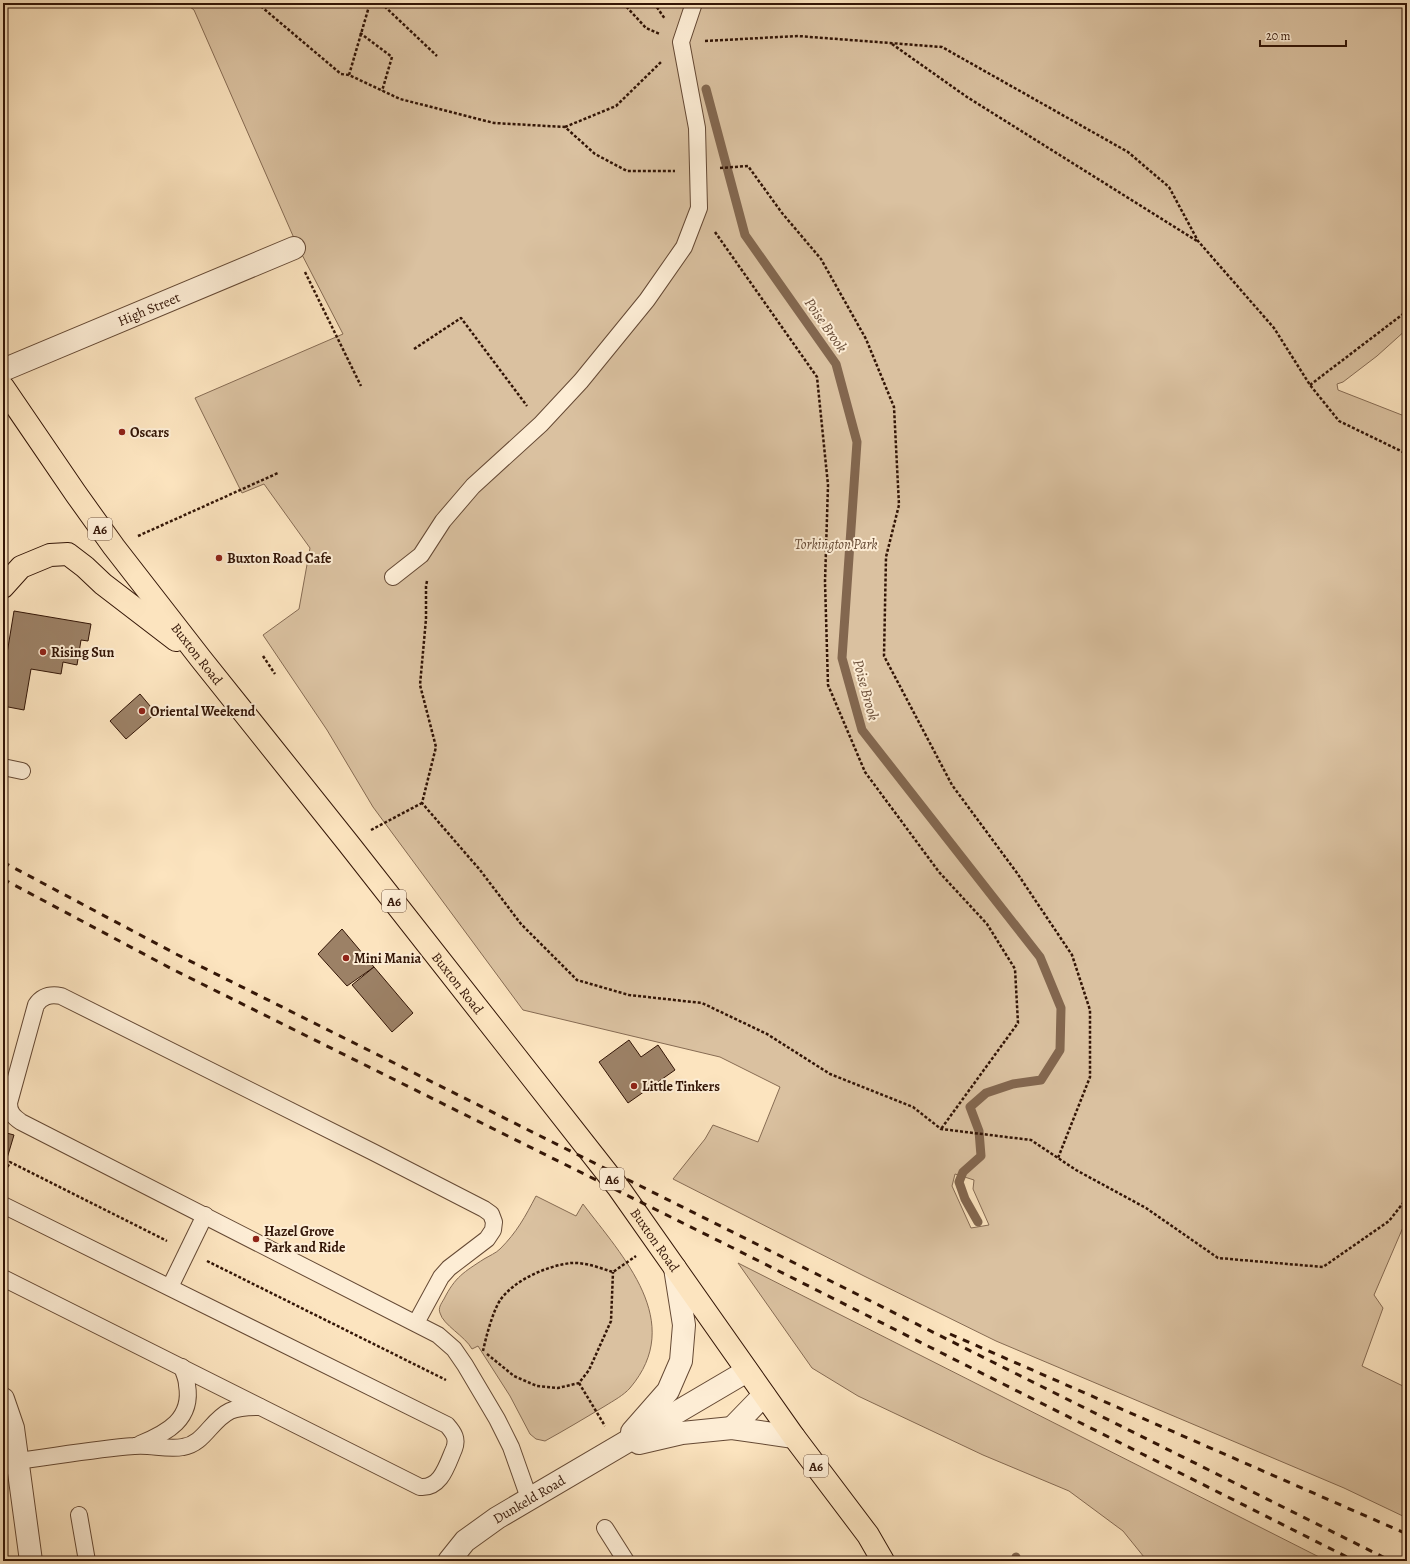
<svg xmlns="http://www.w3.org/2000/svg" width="1410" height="1564" viewBox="0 0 1410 1564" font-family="Alegreya,serif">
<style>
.green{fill:#dac1a0;stroke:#866b53;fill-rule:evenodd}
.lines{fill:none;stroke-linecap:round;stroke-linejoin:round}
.stream{stroke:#83674f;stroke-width:9}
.building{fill:#9c8166;stroke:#331506}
.service-casing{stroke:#654934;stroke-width:18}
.minor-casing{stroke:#654934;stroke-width:24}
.trunk-casing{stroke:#331506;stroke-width:24}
.path{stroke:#331506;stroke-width:2.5;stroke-dasharray:3 2;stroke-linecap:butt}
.service{stroke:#fdedd5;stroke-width:16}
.minor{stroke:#fdedd5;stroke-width:22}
.trunk{stroke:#fce4bf;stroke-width:22}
.rail{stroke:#331506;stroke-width:3;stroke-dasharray:7 7;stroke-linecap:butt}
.poi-dot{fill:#8f2418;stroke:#fdedd5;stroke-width:1.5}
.labels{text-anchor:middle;stroke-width:4;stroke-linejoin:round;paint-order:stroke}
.shield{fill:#fdedd5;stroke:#705644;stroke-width:1}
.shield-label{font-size:13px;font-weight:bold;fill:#331506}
.street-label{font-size:14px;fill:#331506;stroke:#fdedd5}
.poi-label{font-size:14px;font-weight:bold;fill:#331506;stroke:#fdedd5;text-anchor:start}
.park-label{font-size:14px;font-style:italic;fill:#654934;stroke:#fdedd5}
.water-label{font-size:15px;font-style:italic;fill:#684c37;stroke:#fdedd5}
</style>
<rect width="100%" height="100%" fill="#fce4bf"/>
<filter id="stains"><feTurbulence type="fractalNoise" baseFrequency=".005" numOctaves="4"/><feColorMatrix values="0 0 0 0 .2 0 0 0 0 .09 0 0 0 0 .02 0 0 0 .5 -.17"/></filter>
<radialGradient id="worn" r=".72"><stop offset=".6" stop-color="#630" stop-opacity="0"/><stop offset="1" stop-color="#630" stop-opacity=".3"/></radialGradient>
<!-- green -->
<g class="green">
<path d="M185,3H1407V329L1377,356L1343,382L1337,384L1338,390L1407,417V1218L1374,1295L1383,1308L1362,1366L1407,1388V1518L1344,1488L996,1341L864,1276L673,1179L705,1139L713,1125L758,1142L780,1087L720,1057L523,1010L373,807L327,730L263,635L299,609L310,548L264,484L242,493L195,398L343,334L297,245L194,10ZM955,1174L974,1180L973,1189L989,1225L971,1228L952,1186Z"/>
<path d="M536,1196L576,1216L583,1204C623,1257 686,1322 630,1388C624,1395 613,1401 605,1406C585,1418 565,1430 545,1441L536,1439L530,1434L510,1396L478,1346L472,1349C465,1336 443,1325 440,1313C438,1308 441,1304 444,1299C455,1277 464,1272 484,1259C489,1256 496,1253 500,1249C517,1232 525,1217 536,1196Z"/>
<polygon points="738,1263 1327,1561 1143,1561 1144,1557 1123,1531 1069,1491 983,1455 858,1396 812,1368"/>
</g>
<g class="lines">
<!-- stream -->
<g class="stream">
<polyline points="706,89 745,235 836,364 857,442 842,658 862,730 1040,957 1061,1008 1060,1050 1041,1080 1013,1084 986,1093 970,1107 979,1131 981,1156 963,1172 959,1182 965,1199 978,1222"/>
<polyline points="1016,1557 1018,1561"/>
</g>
</g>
<!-- building -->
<g class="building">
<polygon points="14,611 91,624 88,641 81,640 77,665 63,662 61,674 31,669 24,710 3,706 3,678"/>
<polygon points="140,694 156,713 126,739 110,721"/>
<polygon points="342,929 374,967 347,986 318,954"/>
<polygon points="374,967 413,1013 392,1032 352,985"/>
<polygon points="629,1040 641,1057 658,1045 675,1070 628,1103 599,1062"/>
<polygon points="3,1132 14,1135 5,1165 3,1165"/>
</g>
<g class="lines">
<defs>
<g id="service">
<polyline points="393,577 421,555 443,521 473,486 541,424 581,381 647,300 684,247 699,208 697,128 681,42 694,3"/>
<polyline points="3,767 22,771"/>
<path d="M3,1205L447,1425C454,1433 458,1439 454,1449C447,1465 441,1489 420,1487L3,1278"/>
<polyline points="170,1287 205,1215"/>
<path d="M416,1323L441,1277L449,1268L487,1239L493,1230L494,1222L491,1214L484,1209L373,1152L61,996C50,994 42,996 36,1005L9,1103C9,1113 14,1117 21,1122L438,1335L454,1349L465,1365L497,1419L511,1447L529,1498"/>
<path d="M140,1444C167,1433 193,1419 187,1385C187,1379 184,1373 182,1367"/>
<path d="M17,1461C56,1456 95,1449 134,1446C150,1444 166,1450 183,1447C204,1444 211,1420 230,1411C239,1407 250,1407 260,1407"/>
<polyline points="79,1515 87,1561"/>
<polyline points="605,1528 626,1561"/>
</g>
<g id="minor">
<path id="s1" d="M3,370L294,248"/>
<polyline points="3,1399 13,1428 31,1561"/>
<polyline points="732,1428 764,1395"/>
<polyline points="632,1432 668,1391 681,1361 684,1325 675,1268"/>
<polyline points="639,1443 682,1433 732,1428 794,1437"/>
<path id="s2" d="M449,1561L465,1541L497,1518L747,1371"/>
</g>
<g id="trunk">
<path id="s3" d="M3,387L76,494L114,547L201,659L348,843L618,1187L794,1437L868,1535L883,1561"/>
<polyline points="3,587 21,567 50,555 68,554 85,567 103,584 176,640"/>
</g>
</defs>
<!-- service casing -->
<use href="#service" class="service-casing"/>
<!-- minor casing -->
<use href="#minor" class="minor-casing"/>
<!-- trunk casing -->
<use href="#trunk" class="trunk-casing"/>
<!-- path -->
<g class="path">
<polyline points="257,3 341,74 349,75 400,99 494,123 565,127 595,154 627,171 675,171"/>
<polyline points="381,3 437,56"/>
<polyline points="623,3 646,28 660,34"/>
<polyline points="654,3 665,19"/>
<polyline points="360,33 392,57 382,91"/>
<polyline points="705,41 798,36 942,47 1128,152 1169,187 1198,241 1274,328 1310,385 1339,421 1407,454"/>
<polyline points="892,44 967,97 1197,241"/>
<polyline points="349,75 370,3"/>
<polyline points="565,127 616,106 661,62"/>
<polyline points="720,168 748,166 782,213 821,259 866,339 894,407 899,505 886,557 884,656 952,785 1017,873 1072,955 1090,1010 1090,1077 1058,1158"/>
<polyline points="715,232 817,377 828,485 825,582 828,685 865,772 939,872 987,924 1015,969 1018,1023 941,1129"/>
<polyline points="305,272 361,386"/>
<polyline points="414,349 461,318 527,406"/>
<polyline points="1310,385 1407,311"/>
<polyline points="138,536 278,473"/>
<polyline points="427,581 426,586 426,619 420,685 436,747 422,803 480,870 521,924 577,980 629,995 702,1003 767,1034 830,1074 913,1107 941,1129 1031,1140 1076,1170 1146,1208 1218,1258 1323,1267 1389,1221 1407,1198"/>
<polyline points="263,656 275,674"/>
<polyline points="371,830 422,803"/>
<polyline points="3,1176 10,1162 167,1241"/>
<polyline points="207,1261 446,1380"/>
<path d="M483,1351C486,1337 493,1310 501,1299C516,1279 547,1266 571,1263C585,1262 600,1268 613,1272L636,1256"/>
<polyline points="487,1354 514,1376 537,1386 558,1388 579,1383 589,1370 611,1321 613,1272"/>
<polyline points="579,1383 605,1426"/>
</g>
<!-- service -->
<use href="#service" class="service"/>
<!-- minor -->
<use href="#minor" class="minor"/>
<!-- trunk -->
<use href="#trunk" class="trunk"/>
<!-- rail -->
<g class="rail">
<polyline points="3,862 178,955 1391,1561"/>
<polyline points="3,879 172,969 731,1247 1355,1561"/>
<polyline points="950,1334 1407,1534"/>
</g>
</g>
<!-- markers -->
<g class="poi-dot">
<circle cx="122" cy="432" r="4"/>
<circle cx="219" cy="558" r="4"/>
<circle cx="43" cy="652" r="4"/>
<circle cx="142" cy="711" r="4"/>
<circle cx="346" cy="958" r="4"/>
<circle cx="634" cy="1086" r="4"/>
<circle cx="256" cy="1239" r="4"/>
</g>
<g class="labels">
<!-- shield labels -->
<g class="shield">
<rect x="88" y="518" width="24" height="22" rx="3"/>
<rect x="382" y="890" width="24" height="22" rx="3"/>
<rect x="600" y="1168" width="24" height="22" rx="3"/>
<rect x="804" y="1455" width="24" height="22" rx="3"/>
</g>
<g class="shield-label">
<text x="100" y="534">A6</text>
<text x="394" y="906">A6</text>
<text x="612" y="1184">A6</text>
<text x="816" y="1471">A6</text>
</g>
<!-- street labels -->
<g class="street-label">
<text dy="5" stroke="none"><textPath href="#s1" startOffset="158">High Street</textPath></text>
<text dy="5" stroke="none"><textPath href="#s3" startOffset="330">Buxton Road</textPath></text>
<text dy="5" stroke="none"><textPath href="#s3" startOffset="750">Buxton Road</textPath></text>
<text dy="5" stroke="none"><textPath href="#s3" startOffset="1074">Buxton Road</textPath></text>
<text dy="5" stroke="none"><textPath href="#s2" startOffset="102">Dunkeld Road</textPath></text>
</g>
<!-- poi labels -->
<g class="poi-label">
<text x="130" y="437">Oscars</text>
<text x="227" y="563">Buxton Road Cafe</text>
<text x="51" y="657">Rising Sun</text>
<text x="150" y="716">Oriental Weekend</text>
<text x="354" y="963">Mini Mania</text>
<text x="642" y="1091">Little Tinkers</text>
<text x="264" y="1236">Hazel Grove<tspan x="264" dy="16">Park and Ride</tspan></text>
</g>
<!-- park labels -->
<g class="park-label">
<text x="836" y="549">Torkington Park</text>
</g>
<!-- water labels -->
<g class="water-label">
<text transform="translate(826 325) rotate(55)" y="5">Poise Brook</text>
<text transform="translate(866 690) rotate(75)" y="5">Poise Brook</text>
</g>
</g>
<!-- margin -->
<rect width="1410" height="1564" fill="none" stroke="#fce4bf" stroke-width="16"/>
<rect x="4" y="4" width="1402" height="1556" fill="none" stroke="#331506" stroke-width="2"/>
<rect x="8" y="8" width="1394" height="1548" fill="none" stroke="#331506"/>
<!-- scale -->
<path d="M1260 40v6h86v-6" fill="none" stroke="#331506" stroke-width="2"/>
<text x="1266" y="40" font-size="12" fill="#331506" stroke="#fdedd5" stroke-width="3" paint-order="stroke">20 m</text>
<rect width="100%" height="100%" filter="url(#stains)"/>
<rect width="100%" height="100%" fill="url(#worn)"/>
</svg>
